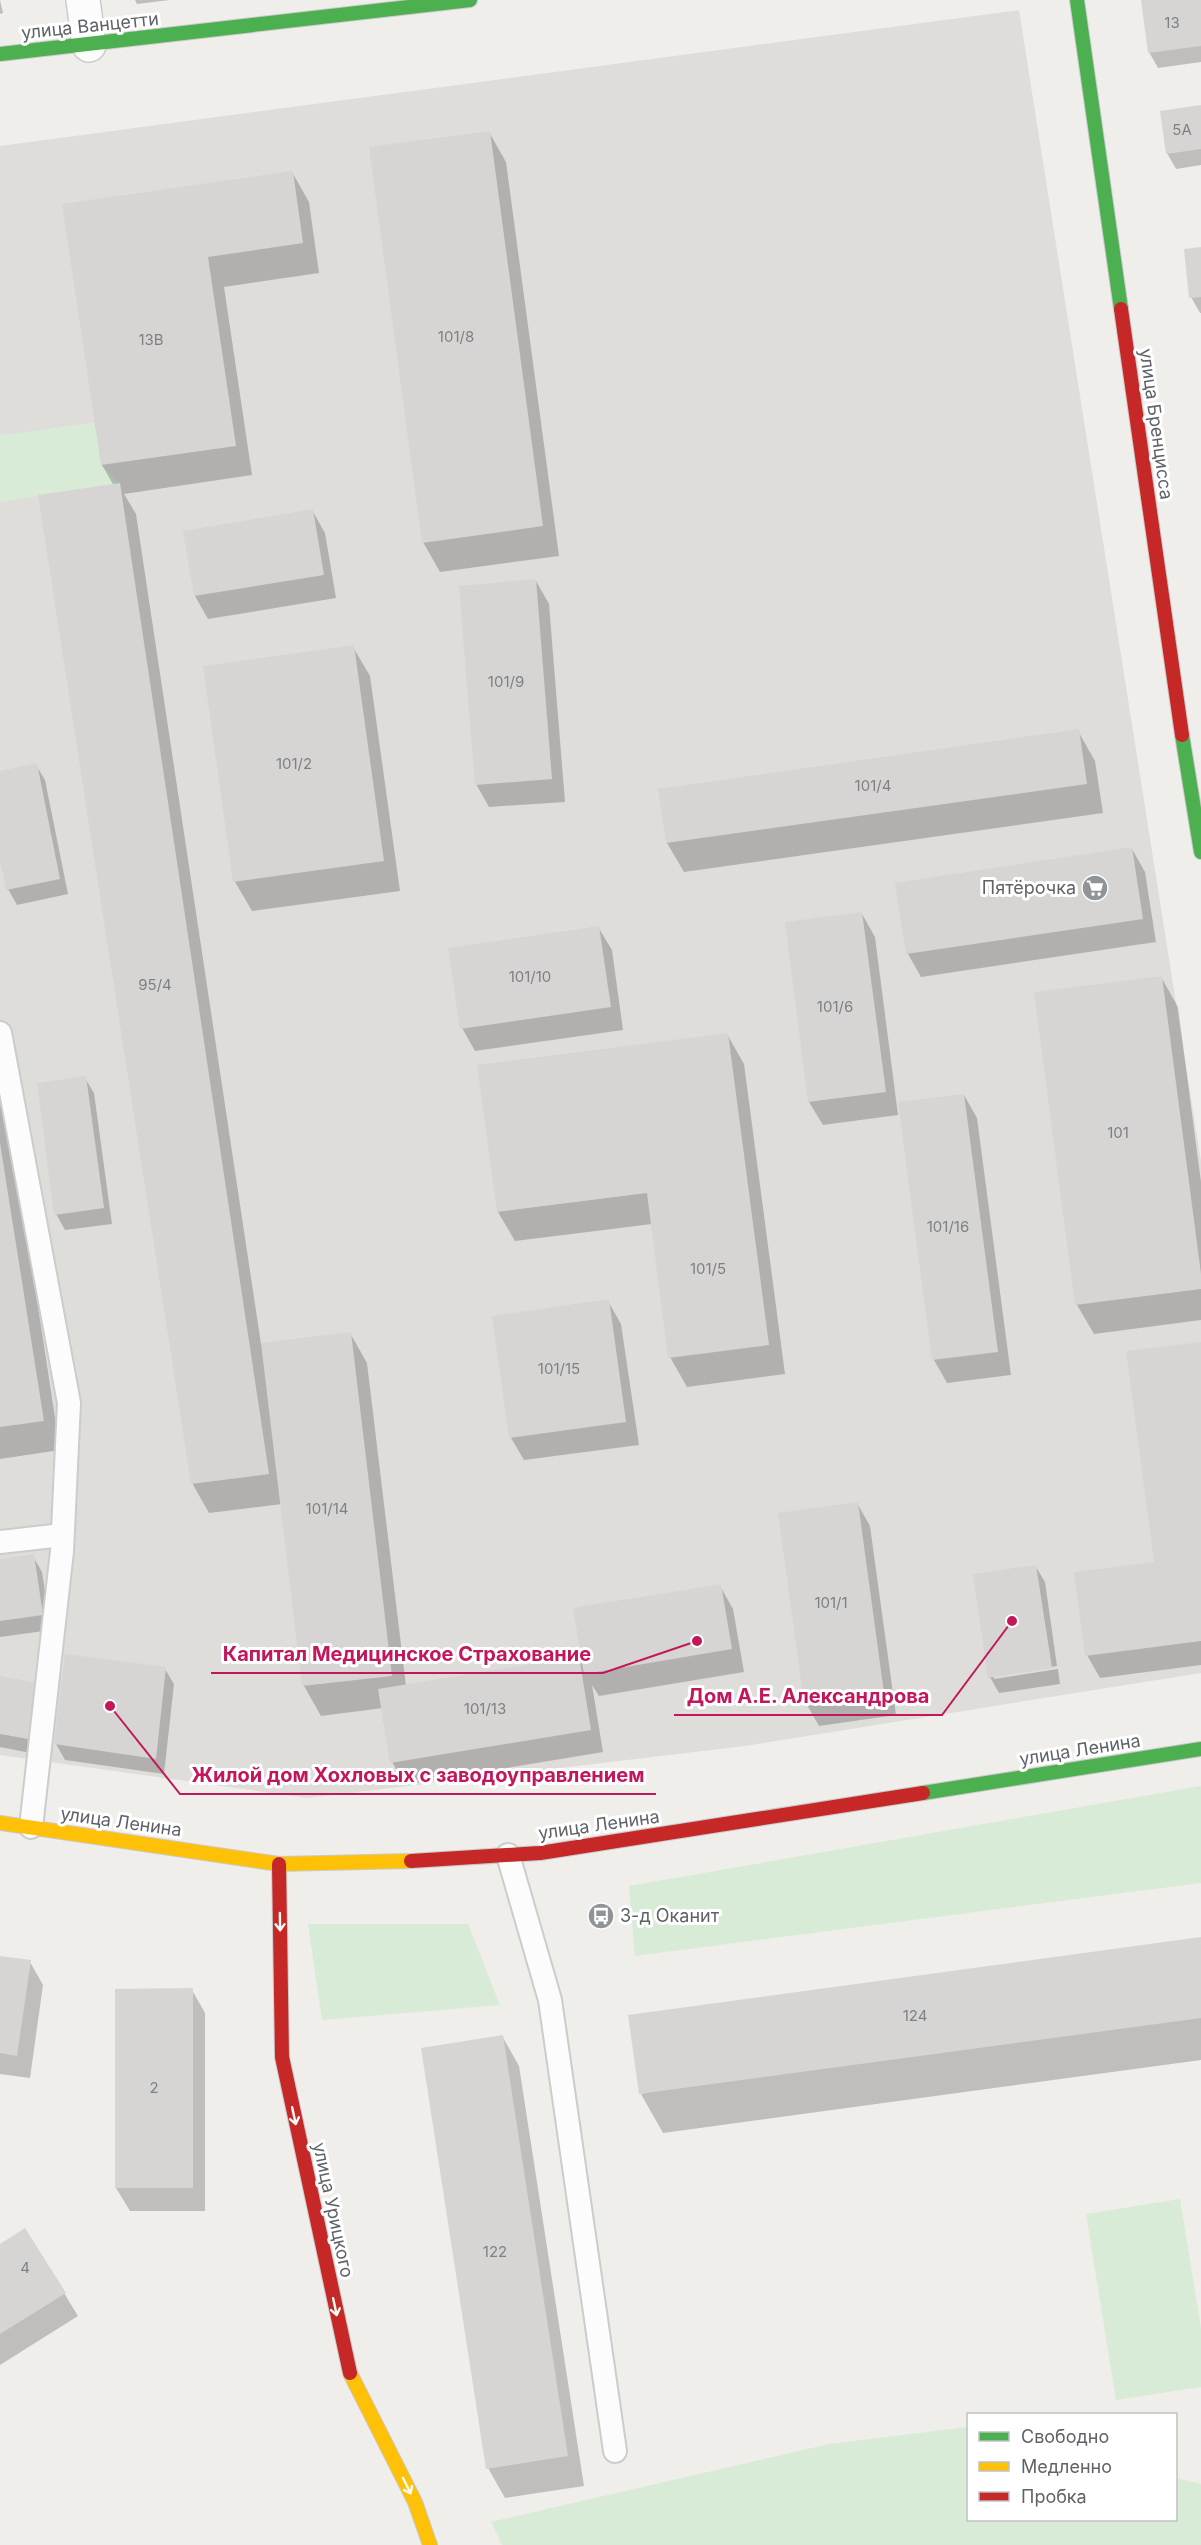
<svg xmlns="http://www.w3.org/2000/svg" width="1201" height="2545" viewBox="0 0 1201 2545" font-family="Inter,sans-serif">
<style>
.industrial{fill:#dfddda}
.green{fill:#d8ebd6}
.shadow{fill:#0003}
.building{fill:#d6d5d3}
.lines{fill:none;stroke-linecap:round;stroke-linejoin:round}
.lane-casing{stroke:#cbcccc;stroke-width:26}
.street-casing{stroke:#cbcccc;stroke-width:36}
.fast-casing{stroke:#cacacb;stroke-width:16}
.slow-casing{stroke:#cacacb;stroke-width:16}
.jam-casing{stroke:#cacacb;stroke-width:16}
.lane{stroke:#fdfcfc;stroke-width:22}
.street{stroke:#fdfcfc;stroke-width:33}
.fast{stroke:#4caf50;stroke-width:14}
.slow{stroke:#ffc107;stroke-width:14}
.jam{stroke:#c62828;stroke-width:14}
.oneway{stroke:#f6fbf6}
.labels{text-anchor:middle;stroke-width:6;stroke-linejoin:round;paint-order:stroke}
.number-label{font-size:15px;fill:#7e8184}
.street-label{font-size:18px;fill:#5f6368;stroke:#fff}
.poi-label{font-size:18px;fill:#5f6368;stroke:#fff;text-anchor:end}
.leader{fill:none;stroke:#c2185b;stroke-width:2}
.callout-dot{fill:#c2185b;stroke:#fff;stroke-width:2}
.callout-label{font-size:20px;text-anchor:middle;font-weight:bold;fill:#c2185b;stroke:#fff;stroke-width:6;stroke-linejoin:round;paint-order:stroke}
</style>
<rect width="100%" height="100%" fill="#efeeea"/>
<!-- industrial -->
<polygon class="industrial" points="1019,10 1201,1161 1201,1673 745,1746 307,1798 0,1755 0,502 38,495 101,465 94,423 0,436 0,146"/>
<!-- green -->
<g class="green">
<polygon points="95,423 101,465 120,483 0,502 0,436"/>
<polygon points="1201,1786 1201,1883 635,1956 629,1886"/>
<polygon points="308,1924 468,1924 500,2005 322,2020"/>
<polygon points="1180,2199 1201,2328 1201,2387 1116,2400 1086,2214"/>
<polygon points="968,2427 968,2520 1176,2520 1176,2478 1201,2484 1201,2545 502,2545 491,2522 829,2444"/>
</g>
<!-- shadow -->
<g class="shadow">
<polygon points="0,0 3,13 0,14"/>
<polygon points="135,0 170,0 137,4"/>
<polygon points="1142,0 1201,0 1201,62 1158,68 1149,52"/>
<polygon points="1201,106 1201,165 1176,169 1167,153"/>
<polygon points="489,132 506,162 559,556 440,572 423,542"/>
<polygon points="292,172 309,202 319,273 224,287 252,475 124,494 136,514 261,1344 350,1333 367,1363 406,1686 578,1657 585,1669 720,1586 733,1609 744,1672 599,1696 592,1685 603,1752 405,1785 392,1762 383,1708 321,1716 304,1686 282,1504 209,1513 192,1483 114,486 102,465 64,206"/>
<polygon points="1201,249 1201,313 1200,313 1191,297"/>
<polygon points="312,510 325,533 336,598 208,619 195,596 184,532"/>
<polygon points="536,581 549,604 565,802 489,807 476,784"/>
<polygon points="353,647 370,676 400,891 252,911 235,882 205,667"/>
<polygon points="1078,731 1095,761 1103,813 684,872 667,843 660,790"/>
<polygon points="36,765 45,780 68,894 17,905 8,889 0,852 0,772"/>
<polygon points="1132,849 1145,872 1156,942 921,977 908,954 897,884"/>
<polygon points="862,914 875,937 898,1115 823,1125 809,1102"/>
<polygon points="598,927 612,950 623,1030 475,1051 462,1028"/>
<polygon points="1161,977 1178,1007 1201,1182 1201,1320 1094,1334 1077,1305"/>
<polygon points="727,1034 744,1064 785,1374 687,1387 670,1357 652,1224 515,1241 498,1212"/>
<polygon points="0,1059 60,1450 0,1459"/>
<polygon points="85,1078 94,1093 112,1224 65,1230 56,1214"/>
<polygon points="964,1095 977,1118 1011,1375 947,1383 934,1360"/>
<polygon points="608,1301 621,1324 639,1445 524,1460 511,1438"/>
<polygon points="1201,1343 1201,1665 1100,1678 1087,1655 1156,1564"/>
<polygon points="857,1503 870,1526 896,1715 819,1726 806,1703 780,1514"/>
<polygon points="33,1556 42,1572 51,1630 0,1637 0,1561"/>
<polygon points="1036,1567 1045,1582 1057,1666 994,1676 994,1679 1058,1669 1060,1684 999,1693 990,1677"/>
<polygon points="165,1669 174,1684 164,1774 65,1760 56,1744"/>
<polygon points="0,1677 37,1684 36,1754 0,1747"/>
<polygon points="1201,1939 1201,2060 663,2133 641,2094"/>
<polygon points="0,1957 30,1962 43,1985 30,2078 0,2074"/>
<polygon points="192,1990 205,2013 205,2211 130,2211 116,2188"/>
<polygon points="502,2036 519,2066 584,2486 505,2498 488,2468"/>
<polygon points="0,2246 64,2293 78,2316 0,2365"/>
</g>
<!-- building -->
<g class="building">
<polygon points="1141,0 1201,0 1201,46 1148,53"/>
<polygon points="1201,105 1201,149 1166,154 1160,111"/>
<polygon points="490,131 543,526 422,543 369,147"/>
<polygon points="293,171 303,243 208,257 236,446 101,465 62,204"/>
<polygon points="1201,247 1201,297 1189,298 1184,249"/>
<polygon points="120,483 269,1474 191,1484 38,495"/>
<polygon points="313,509 324,575 194,596 183,531"/>
<polygon points="536,579 552,779 475,785 459,586"/>
<polygon points="354,645 384,861 233,882 203,666"/>
<polygon points="1079,729 1087,784 666,843 658,789"/>
<polygon points="37,763 60,879 6,890 0,860 0,771"/>
<polygon points="1132,847 1143,919 906,954 895,883"/>
<polygon points="862,912 886,1092 808,1102 785,922"/>
<polygon points="599,926 611,1007 460,1029 448,948"/>
<polygon points="1162,976 1201,1274 1201,1289 1075,1305 1034,992"/>
<polygon points="728,1033 769,1345 668,1358 647,1193 497,1212 477,1065"/>
<polygon points="86,1076 104,1208 54,1215 37,1083"/>
<polygon points="964,1094 998,1352 932,1360 898,1102"/>
<polygon points="0,1143 44,1421 0,1427"/>
<polygon points="609,1299 626,1422 509,1438 492,1316"/>
<polygon points="351,1332 392,1676 302,1686 261,1343"/>
<polygon points="1201,1342 1201,1641 1085,1656 1074,1572 1154,1562 1126,1351"/>
<polygon points="858,1502 884,1693 804,1703 778,1513"/>
<polygon points="34,1554 43,1615 0,1621 0,1559"/>
<polygon points="1036,1565 1052,1668 988,1678 973,1574"/>
<polygon points="721,1584 732,1649 584,1674 573,1608"/>
<polygon points="65,1654 166,1667 156,1759 54,1744"/>
<polygon points="579,1656 591,1730 390,1763 378,1689"/>
<polygon points="0,1676 38,1683 28,1739 0,1734"/>
<polygon points="1201,1937 1201,2018 639,2094 628,2015"/>
<polygon points="0,1956 31,1960 17,2056 0,2053"/>
<polygon points="193,1988 193,2188 115,2188 115,1989"/>
<polygon points="503,2035 568,2456 486,2469 421,2048"/>
<polygon points="25,2228 66,2293 0,2334 0,2244"/>
</g>
<g class="lines">
<defs>
<g id="lane">
<polyline points="0,1033 69,1403 62,1551 31,1827"/>
<polyline points="0,1542 62,1535"/>
<polyline points="508,1855 550,2000 615,2451"/>
</g>
<polyline id="street" points="83,0 89,45"/>
<g id="fast">
<polyline points="1077,0 1121,309"/>
<polyline points="0,54 470,0"/>
<polyline points="1182,735 1201,852"/>
<polyline points="923,1793 1201,1749"/>
</g>
<g id="slow">
<polyline points="0,1823 279,1864 411,1861"/>
<polyline points="350,2373 415,2502 430,2545"/>
</g>
<g id="jam">
<polyline points="1121,309 1182,735"/>
<polyline points="411,1861 540,1853 923,1793"/>
<polyline points="279,1864 282,2057 350,2373"/>
</g>
</defs>
<!-- lane casing -->
<use href="#lane" class="lane-casing"/>
<!-- street casing -->
<use href="#street" class="street-casing"/>
<!-- fast casing -->
<use href="#fast" class="fast-casing"/>
<!-- slow casing -->
<use href="#slow" class="slow-casing"/>
<!-- jam casing -->
<use href="#jam" class="jam-casing"/>
<!-- lane -->
<use href="#lane" class="lane"/>
<!-- street -->
<use href="#street" class="street"/>
<!-- fast -->
<use href="#fast" class="fast"/>
<!-- slow -->
<use href="#slow" class="slow"/>
<!-- jam -->
<use href="#jam" class="jam"/>
</g>
<!-- one-way arrows -->
<defs><path id="oneway-shaft" d="M-6 0H5M1.5-3L5.5 0L1.5 3" fill="none" stroke-width="1.6" stroke-linecap="round" stroke-linejoin="round" transform="scale(1.5)"/></defs>
<g class="oneway">
<use href="#oneway-shaft" transform="translate(280 1922) rotate(89)"/>
<use href="#oneway-shaft" transform="translate(294 2116) rotate(78)"/>
<use href="#oneway-shaft" transform="translate(335 2307) rotate(78)"/>
<use href="#oneway-shaft" transform="translate(407 2486) rotate(63)"/>
</g>
<!-- icons -->
<defs>
<symbol id="supermarket-disc" viewBox="-11 -11 22 22"><circle r="9.5" fill="#919496" stroke="#fff"/><path d="M-6-5.5h2.5l.6 2H6L4.5 2H-2.5L-4.4-4H-6ZM-1.5 3.2a1.3 1.3 0 1 0 .1 0ZM3 3.2a1.3 1.3 0 1 0 .1 0Z" fill="#fff"/></symbol>
<symbol id="bus-disc" viewBox="-11 -11 22 22"><circle r="9.5" fill="#919496" stroke="#fff"/><path d="M-5-6H5V4H4V6H2V4H-2V6H-4V4H-5ZM-3.5-4V0h7V-4ZM-3.5 1.2v1.5H-2V1.2ZM2 1.2v1.5H3.5V1.2Z" fill="#fff"/></symbol>
</defs>
<g fill-rule="evenodd">
<use href="#supermarket-disc" x="1080" y="873" width="30" height="30"/>
<use href="#bus-disc" x="586" y="1901" width="30" height="30"/>
</g>
<g class="labels">
<!-- number labels -->
<g class="number-label">
<text x="1172" y="28">13</text>
<text x="1182" y="135">5А</text>
<text x="456" y="342">101/8</text>
<text x="151" y="345">13В</text>
<text x="506" y="687">101/9</text>
<text x="294" y="769">101/2</text>
<text x="873" y="791">101/4</text>
<text x="530" y="982">101/10</text>
<text x="155" y="990">95/4</text>
<text x="835" y="1012">101/6</text>
<text x="1118" y="1138">101</text>
<text x="948" y="1232">101/16</text>
<text x="708" y="1274">101/5</text>
<text x="559" y="1374">101/15</text>
<text x="327" y="1514">101/14</text>
<text x="831" y="1608">101/1</text>
<text x="485" y="1714">101/13</text>
<text x="915" y="2021">124</text>
<text x="154" y="2093">2</text>
<text x="495" y="2257">122</text>
<text x="25" y="2273">4</text>
</g>
<!-- street labels -->
<g class="street-label">
<text transform="translate(90 26) rotate(-6)" y="6">улица Ванцетти</text>
<text transform="translate(1156 424) rotate(82)" y="6">улица Бренцисса</text>
<text transform="translate(1080 1750) rotate(-9)" y="6">улица Ленина</text>
<text transform="translate(121 1822) rotate(8)" y="6">улица Ленина</text>
<text transform="translate(599 1825) rotate(-8)" y="6">улица Ленина</text>
<text transform="translate(333 2210) rotate(78)" y="6">улица Урицкого</text>
</g>
<!-- poi labels -->
<g class="poi-label">
<text x="1076" y="894">Пятёрочка</text>
<text x="620" y="1922" text-anchor="start">З-д Оканит</text>
</g>
</g>
<!-- callouts -->
<path class="leader" d="M697 1641L603 1673H211M1012 1621L942 1715H674M110 1706L180 1794H656"/>
<g class="callout-dot">
<circle cx="697" cy="1641" r="6"/>
<circle cx="1012" cy="1621" r="6"/>
<circle cx="110" cy="1706" r="6"/>
</g>
<g class="callout-label">
<text x="407" y="1661">Капитал Медицинское Страхование</text>
<text x="808" y="1703">Дом А.Е. Александрова</text>
<text x="418" y="1782">Жилой дом Хохловых с заводоуправлением</text>
</g>
<!-- legend -->
<rect x="967" y="2413" width="210" height="108" fill="#ffffff" stroke="#bfc1c3" stroke-width="1.5"/>
<rect x="979" y="2432" width="30" height="9" fill="#4caf50" stroke="#bfc1c3" stroke-width="1.5"/>
<text x="1021" y="2443" font-size="18" fill="#5f6368">Свободно</text>
<rect x="979" y="2462" width="30" height="9" fill="#ffc107" stroke="#bfc1c3" stroke-width="1.5"/>
<text x="1021" y="2473" font-size="18" fill="#5f6368">Медленно</text>
<rect x="979" y="2492" width="30" height="9" fill="#c62828" stroke="#bfc1c3" stroke-width="1.5"/>
<text x="1021" y="2503" font-size="18" fill="#5f6368">Пробка</text>
</svg>
